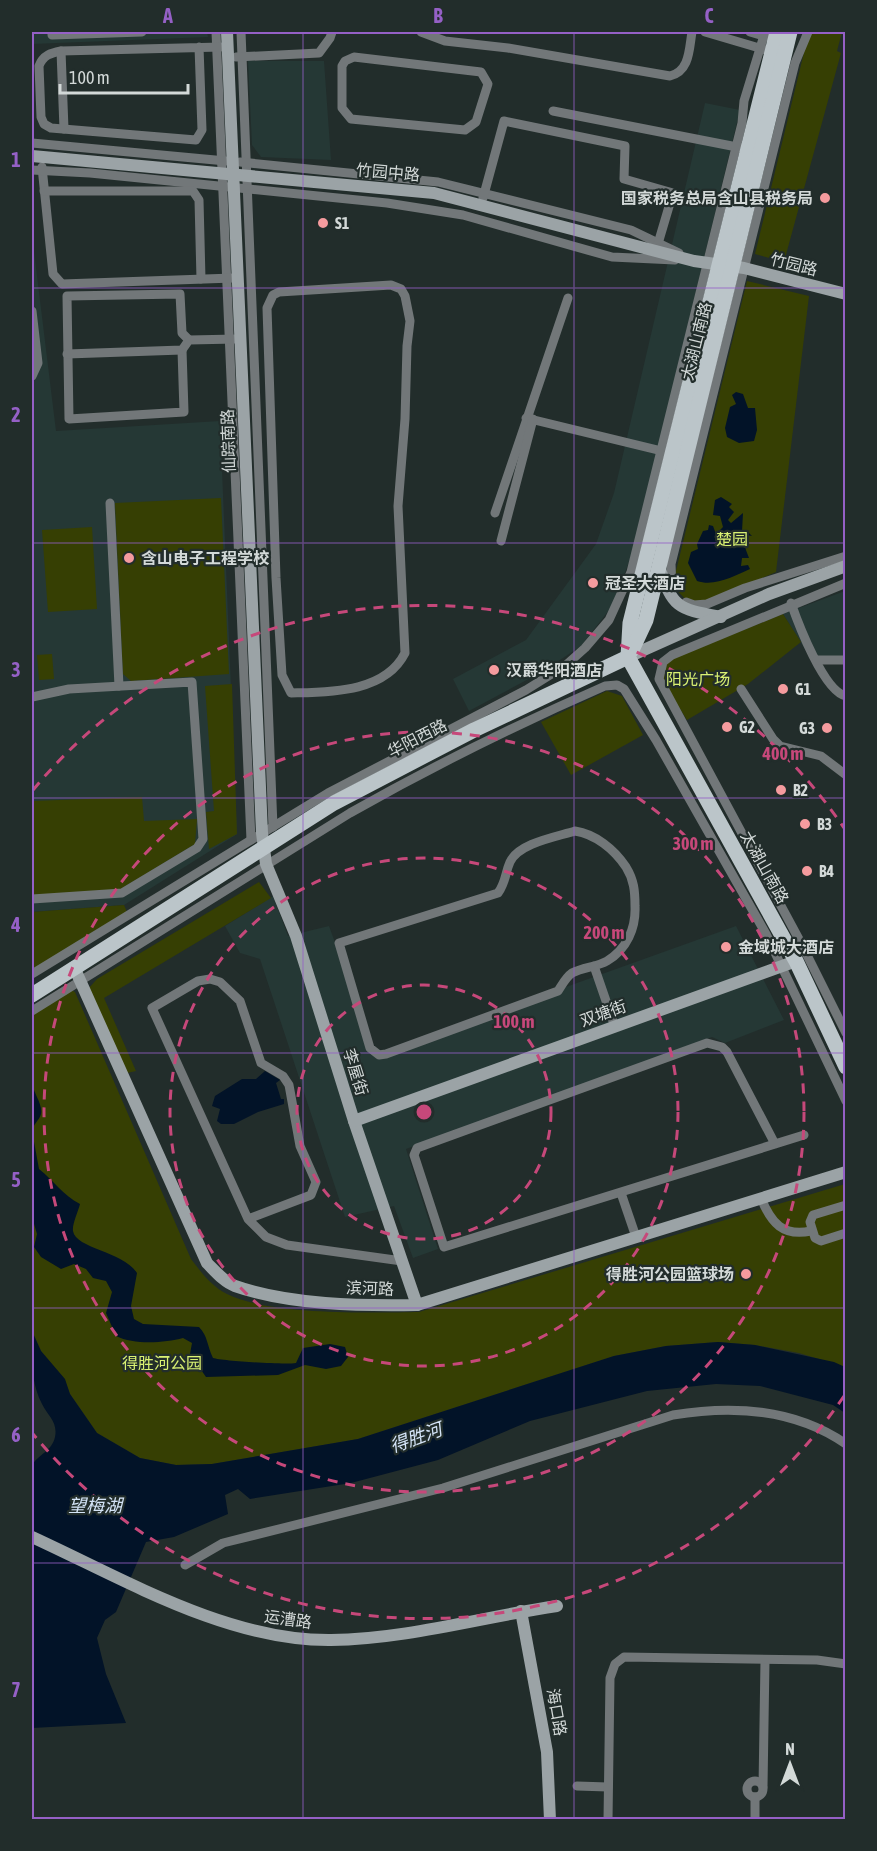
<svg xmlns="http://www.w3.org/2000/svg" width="877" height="1851" viewBox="0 0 877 1851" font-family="'Asap Condensed','Noto Sans SC',sans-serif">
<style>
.built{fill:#253835}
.green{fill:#363f03}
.water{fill:#021328}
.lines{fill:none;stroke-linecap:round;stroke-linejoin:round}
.street{stroke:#727779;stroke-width:9}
.secondary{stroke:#9ba3a6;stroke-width:12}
.primary{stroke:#bbc5c9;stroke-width:15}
.grid{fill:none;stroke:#9560c6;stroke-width:1.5;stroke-opacity:0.55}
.ring{fill:none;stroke:#c6487a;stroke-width:3;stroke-dasharray:10 8}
.poi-dot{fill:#f59b9e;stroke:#222d2b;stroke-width:2}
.labels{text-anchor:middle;stroke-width:4.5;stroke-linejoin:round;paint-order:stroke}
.street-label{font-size:16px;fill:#d3d9d8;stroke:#222d2b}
.poi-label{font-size:16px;font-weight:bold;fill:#d3d9d8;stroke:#222d2b;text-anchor:start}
.park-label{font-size:16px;fill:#d9f172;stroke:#222d2b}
.water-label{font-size:18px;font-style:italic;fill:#d4e4f7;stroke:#222d2b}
.centre{fill:#c6487a;stroke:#222d2b;stroke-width:3}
.ring-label{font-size:18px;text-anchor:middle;font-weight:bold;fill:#c6487a;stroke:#222d2b;stroke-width:4.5;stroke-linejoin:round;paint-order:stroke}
.neatline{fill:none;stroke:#9560c6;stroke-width:2}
.grid-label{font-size:20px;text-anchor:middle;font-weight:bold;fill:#9560c6}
</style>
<rect width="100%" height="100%" fill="#222d2b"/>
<!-- built -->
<g class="built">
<polygon points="32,32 207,32 208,37 32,44"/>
<polygon points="248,61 324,61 331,160 261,157 252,145"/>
<polygon points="705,103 740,110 633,551 613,605 581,646 545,670 469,711 453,679 526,640 596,544 614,493"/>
<polygon points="32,235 56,431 220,421 237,834 124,905 32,912"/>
<polygon points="845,591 845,657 811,659 783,614"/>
<polygon points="273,896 288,936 329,926 373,1047 385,1052 736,926 784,1020 725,1043 712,1037 406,1149 438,1249 413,1258 394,1206 345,1217 260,959 240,953 225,926"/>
</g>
<!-- green -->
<g class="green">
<polygon points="809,32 842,32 837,51 841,53 784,262 755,254"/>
<polygon points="747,281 809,296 776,572 706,602 687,601 674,587 674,579"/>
<polygon points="221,498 229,674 131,681 123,674 115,503"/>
<polygon points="92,527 97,609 48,612 42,530"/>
<polygon points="783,614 801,642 748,684 687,720 661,679 664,666 674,658"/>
<polygon points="52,654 54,679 39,680 37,655"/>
<polygon points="232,684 237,834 209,849 206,812 214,811 205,686"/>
<polygon points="607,691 622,696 643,735 571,775 541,722"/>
<polygon points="142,797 144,821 197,819 195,844 119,890 32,897 32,801"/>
<polygon points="259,882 271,898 104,998 136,1071 127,1073 88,989 97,979"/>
<polygon points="124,905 127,912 32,975 32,912"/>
<path d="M65,987L75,992L191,1259C201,1272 211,1286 227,1294C268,1315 371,1313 419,1312L845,1184V1367L799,1353L755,1345L718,1342L666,1346L614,1356L358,1439L212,1464L176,1465L140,1458L97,1433L70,1394L64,1379L41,1351L32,1331V1011Z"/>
</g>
<!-- water -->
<g class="water">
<polygon points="736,392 743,394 748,408 755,408 757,430 754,441 739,443 727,437 725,428 730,407 736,404 732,395"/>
<path d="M721,497L732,504L729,507L734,512L728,520L731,523L743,513L742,531L746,530L752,536L747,535C742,542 746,550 749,558H742L741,566L748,565L750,569C734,576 715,587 697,581L688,563L691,552L698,549L697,544L703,531L708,530L709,525L713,526L716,534L723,527L720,516L713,515L715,500Z"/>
<polygon points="265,1071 280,1080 276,1083 281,1099 284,1099 284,1104 258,1112 234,1124 221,1124 217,1121 220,1109 212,1106 215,1096 242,1079 256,1079"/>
<path d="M32,1082C33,1093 43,1104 41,1114C39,1121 33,1124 32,1131L39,1169C54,1181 63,1195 80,1204C78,1212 72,1224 73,1231C76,1249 123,1251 137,1273L131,1306L134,1319L143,1324L199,1327C208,1336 207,1346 213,1358C223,1361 285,1365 296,1363L303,1348L330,1344L345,1347L348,1357L341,1366L326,1369L305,1365L278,1375L206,1377L190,1354L192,1343L183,1338C164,1343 134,1345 116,1336L106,1313L112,1292L106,1281L93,1278L86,1269L74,1264L61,1269L41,1257L34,1247L37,1234L32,1217Z"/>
<path d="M32,1331L41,1351L65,1379L70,1394L97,1433L140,1458L176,1465L212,1464L358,1439L614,1356L666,1346L718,1342L755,1345L834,1362L845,1367V1413L833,1405L760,1386L716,1384L647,1391L530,1421L438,1460L351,1483L250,1499L238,1489L225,1495L228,1514L174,1537L146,1542L116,1612L105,1620L97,1638L106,1674L126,1723L32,1728V1465C39,1454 52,1451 55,1437C58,1422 48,1416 42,1404C30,1380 32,1358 32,1331Z"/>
</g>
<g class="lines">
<!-- street -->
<g class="street">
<polyline points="52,32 52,35 142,32"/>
<polyline points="216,32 251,840"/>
<polyline points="241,32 273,827"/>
<path d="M421,32L445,41L508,48L670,76C690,71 689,49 692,32"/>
<polyline points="705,32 766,50"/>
<polyline points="750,32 767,37"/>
<path d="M199,47L202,130L196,140L51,128L44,124L41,117L39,66C43,55 51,53 61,51L221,47"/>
<polyline points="61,51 64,129"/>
<polyline points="236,57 319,53 330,38 332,32"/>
<polygon points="354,57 481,72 488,84 476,122 465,130 351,119 342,108 342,66 345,61"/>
<polyline points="553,111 742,148"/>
<polyline points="32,143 226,161"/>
<polyline points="240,162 438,182 631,230 679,253"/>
<polyline points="42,167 53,274 62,284 233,278"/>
<polyline points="32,170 90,173 387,203 463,215 612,257 675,260"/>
<polyline points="44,191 193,191 199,200 201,279"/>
<polyline points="483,198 504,121 625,146 624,179 673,193 657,247"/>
<path d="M391,285L401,289L405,296L410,321L407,346L405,419L398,506L405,653C385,693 329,692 291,693L282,675L276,578L267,308L273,295L279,292Z"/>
<polyline points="32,311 38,363 32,376"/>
<polyline points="182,350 184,412 69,419 67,296 180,294 182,333 189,340"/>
<polyline points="67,354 182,350 189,340 236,339"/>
<polyline points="526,418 666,452"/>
<polyline points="110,503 119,686"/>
<polyline points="495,513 568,298"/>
<polyline points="501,541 533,419"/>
<polyline points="846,583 672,655 663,662 659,679 801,943 846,1033"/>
<polyline points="672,589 671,564 795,63 808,32"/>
<polyline points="686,602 694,605 707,604 745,588 846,556"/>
<path d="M791,603C798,623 824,692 846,696"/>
<polyline points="817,660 846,660"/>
<polyline points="741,689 773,739 780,746 821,756 846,775"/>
<polyline points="32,697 69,689 192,682 203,839 197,848 122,893 32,899"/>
<path d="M575,831C595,834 614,849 626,867C634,880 635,891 635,906C636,928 627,949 607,961C597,967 583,967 572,973C566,977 562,985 558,991L386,1054L379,1055L370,1048L339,943L498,893C506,882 505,873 510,862C519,843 556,837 575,831Z"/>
<polyline points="594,966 615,1027"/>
<polyline points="32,974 328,793 526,690 566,665 585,648 609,620 631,572 742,123 744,101 765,32"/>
<path d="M32,1011L350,813C433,766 518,724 605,686L617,685L624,689L656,740L766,934L846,1101"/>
<polyline points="775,1144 727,1052 722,1047 707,1043 417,1148 414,1155 444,1247 804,1135"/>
<polyline points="621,1193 636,1237"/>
<path d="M761,1198C771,1223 783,1237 811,1231"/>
<polyline points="846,1205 813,1215 810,1222 815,1238 821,1241 846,1233"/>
<polyline points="248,1219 311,1195 316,1182 300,1146 289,1085 283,1076 261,1063 240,1001 220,982 210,979 198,981 152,1008 248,1219 266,1237 287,1245 402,1261"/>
<path d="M185,1565L223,1543L443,1488L673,1415C733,1405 794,1408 846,1444"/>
<circle cx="755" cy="1789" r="8"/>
<polyline points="577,1786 608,1787"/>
<polyline points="763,1787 765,1660"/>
<polyline points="608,1820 610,1678 615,1664 624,1657 817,1660 846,1664"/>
<polyline points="755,1820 755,1797"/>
</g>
<!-- secondary -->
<g class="secondary">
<polyline points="227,32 262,833 266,864 296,936 354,1121 417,1305"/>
<polyline points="32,156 434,193 694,261 744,268 846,294"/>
<path d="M659,566C673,609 678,609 721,617"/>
<polyline points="628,657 769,594 846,566"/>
<path d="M74,967L207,1263C215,1271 224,1282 235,1286C289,1305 361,1306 417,1305L846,1172"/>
<polyline points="354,1121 796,961"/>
<path d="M32,1537C124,1579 227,1641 331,1640C407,1639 482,1617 557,1606"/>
<polyline points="521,1611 547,1752 550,1820"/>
</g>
<!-- primary -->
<g class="primary">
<polyline points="777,32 630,623 628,657 796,961 846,1067"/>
<polyline points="632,650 646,620 790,32"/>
<polyline points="32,995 334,803 474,730 628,657"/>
</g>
</g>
<!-- grid -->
<path class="grid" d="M303,32V1820M574,32V1820M32,288H846M32,543H846M32,798H846M32,1053H846M32,1308H846M32,1563H846"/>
<!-- distance rings -->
<g class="ring">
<circle cx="424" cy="1112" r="127"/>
<circle cx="424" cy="1112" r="254"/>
<circle cx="424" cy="1112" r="380"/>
<path d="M844 1396A507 507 0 0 1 33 1434M33 790A507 507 0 0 1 844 828"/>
</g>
<!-- markers -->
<g class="poi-dot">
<circle cx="825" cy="198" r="6"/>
<circle cx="323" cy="223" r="6"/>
<circle cx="129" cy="558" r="6"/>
<circle cx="593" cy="583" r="6"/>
<circle cx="494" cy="670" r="6"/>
<circle cx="783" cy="689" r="6"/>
<circle cx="727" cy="727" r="6"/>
<circle cx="827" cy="728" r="6"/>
<circle cx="781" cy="790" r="6"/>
<circle cx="805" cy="824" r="6"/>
<circle cx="807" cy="871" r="6"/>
<circle cx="726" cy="947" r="6"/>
<circle cx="746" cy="1274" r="6"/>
</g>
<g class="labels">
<!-- street labels -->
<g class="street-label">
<text transform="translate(388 172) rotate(5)" y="6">竹园中路</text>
<text transform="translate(794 264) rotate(14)" y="6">竹园路</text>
<text transform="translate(696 341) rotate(-76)" y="6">太湖山南路</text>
<text transform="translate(228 441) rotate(-92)" y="6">仙踪南路</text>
<text transform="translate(417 738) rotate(-27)" y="6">华阳西路</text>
<text transform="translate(765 867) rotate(61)" y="6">太湖山南路</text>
<text transform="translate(603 1013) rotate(-20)" y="6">双塘街</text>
<text transform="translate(356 1072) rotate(73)" y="6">李屋街</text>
<text transform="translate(370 1288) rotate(2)" y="6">滨河路</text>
<text transform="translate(288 1619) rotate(8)" y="6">运漕路</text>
<text transform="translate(557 1712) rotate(80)" y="6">海口路</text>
</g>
<!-- poi labels -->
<g class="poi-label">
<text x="813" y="204" text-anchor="end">国家税务总局含山县税务局</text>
<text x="335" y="229">S1</text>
<text x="141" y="564">含山电子工程学校</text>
<text x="605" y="589">冠圣大酒店</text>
<text x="506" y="676">汉爵华阳酒店</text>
<text x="795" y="695">G1</text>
<text x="739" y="733">G2</text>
<text x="815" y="734" text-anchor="end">G3</text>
<text x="793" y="796">B2</text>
<text x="817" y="830">B3</text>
<text x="819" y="877">B4</text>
<text x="738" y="953">金域城大酒店</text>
<text x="734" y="1280" text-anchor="end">得胜河公园篮球场</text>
</g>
<!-- park labels -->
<g class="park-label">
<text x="732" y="545">楚园</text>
<text x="698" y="685">阳光广场</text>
<text x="162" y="1369">得胜河公园</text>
</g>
<!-- water labels -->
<g class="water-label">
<text transform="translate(416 1438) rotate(-20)" y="6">得胜河</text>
<text x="95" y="1512">望梅湖</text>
</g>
</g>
<circle cx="424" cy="1112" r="9" class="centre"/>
<g class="ring-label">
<text x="783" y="760">400 m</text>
<text x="693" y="850">300 m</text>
<text x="604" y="939">200 m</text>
<text x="514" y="1028">100 m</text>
</g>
<!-- border -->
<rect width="877" height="1851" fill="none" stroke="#222d2b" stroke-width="66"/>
<!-- north arrow -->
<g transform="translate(790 1764)" stroke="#222d2b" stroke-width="4.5" paint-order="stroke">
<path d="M0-4.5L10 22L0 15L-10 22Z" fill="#d3d9d8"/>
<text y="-9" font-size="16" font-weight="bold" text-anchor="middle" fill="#d3d9d8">N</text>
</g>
<!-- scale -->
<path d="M60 84v9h128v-9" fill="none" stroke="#d3d9d8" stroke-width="3"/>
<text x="69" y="84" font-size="18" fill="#d3d9d8" stroke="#222d2b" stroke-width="4.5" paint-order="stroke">100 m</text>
<rect x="33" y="33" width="811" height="1785" class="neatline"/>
<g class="grid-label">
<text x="168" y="23">A</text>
<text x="438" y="23">B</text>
<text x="709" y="23">C</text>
<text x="16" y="167">1</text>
<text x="16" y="422">2</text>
<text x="16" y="677">3</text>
<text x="16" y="932">4</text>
<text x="16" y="1187">5</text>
<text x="16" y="1442">6</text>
<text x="16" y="1697">7</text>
</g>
</svg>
